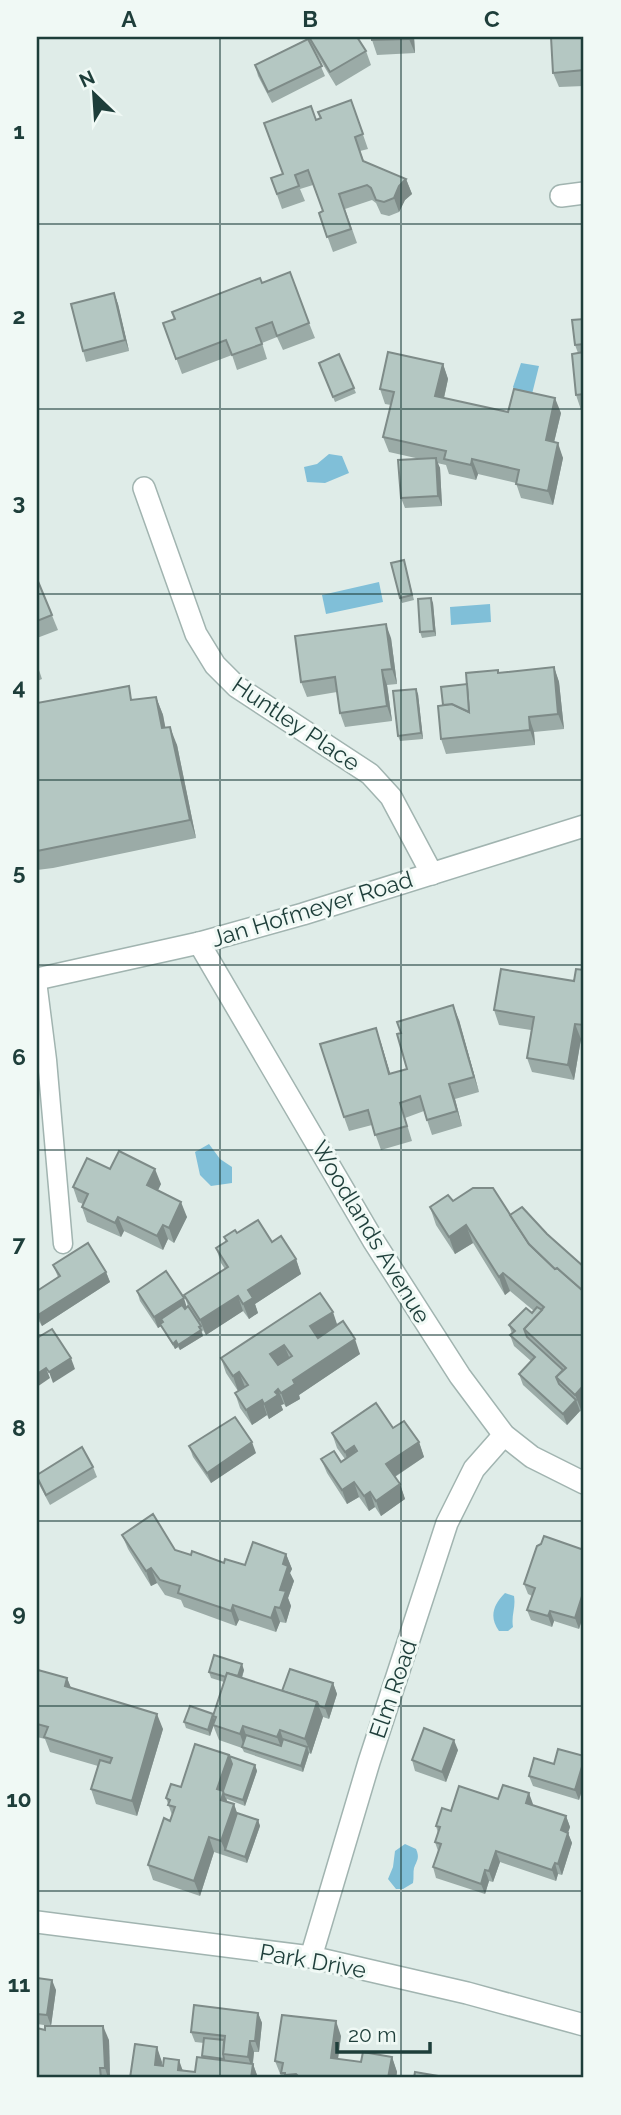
<svg xmlns="http://www.w3.org/2000/svg" width="621" height="2115" viewBox="0 0 621 2115" font-family="Raleway,sans-serif">
<style>
.water{fill:#80bfd8}
.lines{fill:none;stroke-linecap:round;stroke-linejoin:round}
.service-casing{stroke:#a1b4b0;stroke-width:21}
.minor-casing{stroke:#a1b4b0;stroke-width:24}
.tertiary-casing{stroke:#a1b4b0;stroke-width:24}
.service{stroke:#fff;stroke-width:18}
.minor{stroke:#fff;stroke-width:21}
.tertiary{stroke:#fff;stroke-width:21}
.wall{fill:#9baba7}
.shaded-wall{fill:#7e8b88}
.building{fill:#b4c7c2;stroke:#7e8b88;stroke-width:2;fill-rule:evenodd}
.grid{fill:none;stroke:#1e3e3a;stroke-width:2;stroke-opacity:0.55}
.labels{text-anchor:middle;stroke-width:6;stroke-linejoin:round;paint-order:stroke}
.street-label{font-size:23px;fill:#1e3e3a;stroke:#f0f9f5}
.neatline{fill:none;stroke:#1e3e3a;stroke-width:2.5}
.grid-label{font-size:23px;text-anchor:middle;font-weight:bold;fill:#1e3e3a}
</style>
<rect width="100%" height="100%" fill="#dfece8"/>
<!-- water -->
<g class="water">
<polygon points="521,363 539,366 531,398 518,393 513,387"/>
<polygon points="329,454 342,456 349,473 325,483 307,482 304,467 317,464"/>
<polygon points="379,582 383,602 326,614 322,595"/>
<polygon points="490,604 491,622 451,625 450,607"/>
<polygon points="209,1144 220,1159 232,1167 232,1183 211,1186 200,1175 195,1152"/>
<path d="M505,1593L514,1596C516,1608 511,1615 513,1627L508,1631H499C489,1617 493,1605 505,1593Z"/>
<path d="M405,1844L416,1849C420,1858 417,1860 414,1868C413,1872 414,1878 413,1883L403,1889H396L388,1879L393,1867L395,1851Z"/>
</g>
<g class="lines">
<defs>
<polyline id="service" points="37,981 47,1060 63,1244"/>
<g id="minor">
<polyline points="561,196 584,193"/>
<polyline points="144,488 196,634 215,665 237,687 370,774 391,797 432,874"/>
<polyline points="199,943 373,1240 460,1376 504,1435 532,1457 584,1483"/>
<polyline points="37,1922 311,1957 467,1993 584,2025"/>
<polyline points="311,1957 369,1762 447,1523 474,1469 504,1435"/>
</g>
<polyline id="tertiary" points="37,979 199,943 303,914 584,826"/>
</defs>
<!-- service casing -->
<use href="#service" class="service-casing"/>
<!-- minor casing -->
<use href="#minor" class="minor-casing"/>
<!-- tertiary casing -->
<use href="#tertiary" class="tertiary-casing"/>
<!-- service -->
<use href="#service" class="service"/>
<!-- minor -->
<use href="#minor" class="minor"/>
<!-- tertiary -->
<use href="#tertiary" class="tertiary"/>
</g>
<!-- wall -->
<g class="wall">
<polygon points="306,37 357,37 366,51 371,65 336,86 313,48 325,76 272,103 258,76 255,65 307,39"/>
<polygon points="414,37 415,53 377,55 372,40"/>
<polygon points="584,37 584,86 559,87 553,73"/>
<polygon points="351,100 368,149 360,151 364,161 406,179 412,194 405,200 399,212 389,216 381,214 376,203 372,200 345,209 357,243 333,252 319,213 323,211 313,185 300,189 305,201 282,209 271,178 283,174 316,120 321,118"/>
<polygon points="262,283 309,323 315,338 283,350 277,337 262,343 267,359 237,370 232,355 182,374 163,323"/>
<polygon points="114,293 118,304 129,351 86,362 83,351"/>
<polygon points="584,319 584,410 581,410 576,395 578,353 575,345"/>
<polygon points="339,354 356,393 335,402 319,363"/>
<polygon points="443,364 448,379 444,398 508,412 561,413 554,442 563,458 553,505 521,498 516,483 478,474 476,480 449,474 446,465 437,463 440,468 442,506 405,508 401,498 420,459 389,452 383,437 391,405 385,404 380,389"/>
<polygon points="404,560 414,600 402,603 400,598"/>
<polygon points="37,579 58,630 37,638"/>
<polygon points="433,603 436,636 422,638 420,632"/>
<polygon points="391,638 397,684 387,685 392,721 345,727 340,713 337,692 307,697 301,682"/>
<polygon points="37,664 42,679 37,681"/>
<polygon points="554,667 559,682 564,729 534,732 535,745 446,754 441,739 443,705 467,684 499,673"/>
<polygon points="418,694 423,739 400,741 398,736"/>
<polygon points="156,697 163,715 165,728 177,745 196,838 53,868 37,870 37,703 134,700"/>
<polygon points="584,970 584,1039 581,1039 574,1080 532,1072 527,1058 531,1030 499,1025 494,1010 574,981"/>
<polygon points="459,1020 479,1092 455,1099 462,1126 432,1135 424,1111 405,1118 412,1141 381,1150 372,1125 349,1131 344,1117 381,1043 390,1074 407,1069"/>
<polygon points="110,1169 161,1184 158,1190 187,1217 174,1243 168,1239 163,1250 124,1231 121,1237 87,1222 82,1207 83,1204 78,1202 73,1187"/>
<polygon points="453,1201 510,1215 547,1234 584,1267 584,1410 582,1412 580,1411 567,1425 523,1385 519,1374 531,1361 514,1346 510,1335 512,1334 509,1325 532,1313 534,1311 510,1291 505,1295 473,1243 455,1254 436,1225 430,1207"/>
<polygon points="237,1233 272,1242 296,1259 301,1274 255,1304 258,1313 249,1319 243,1311 206,1335 203,1330 202,1332 203,1336 180,1350 178,1347 175,1349 161,1326 158,1328 140,1301 137,1291 187,1307 188,1306 184,1295 225,1269 221,1263 216,1248 226,1242 224,1237"/>
<polygon points="53,1265 106,1272 110,1282 42,1326 37,1318 37,1291 58,1277"/>
<polygon points="338,1325 360,1354 299,1395 300,1399 286,1407 284,1404 281,1405 283,1410 269,1419 267,1415 252,1425 240,1408 235,1393 238,1391 226,1373 221,1358"/>
<polygon points="393,1428 419,1442 424,1457 395,1477 400,1484 405,1499 381,1516 375,1507 369,1511 359,1497 347,1504 327,1473 321,1459 341,1462 345,1459 337,1448 332,1433"/>
<polygon points="189,1446 256,1453 211,1483 193,1457"/>
<polygon points="93,1467 97,1477 50,1505 40,1486 37,1478"/>
<polygon points="122,1535 191,1555 224,1563 245,1565 286,1554 292,1569 290,1573 294,1581 288,1598 291,1606 286,1623 280,1622 276,1632 239,1620 236,1626 184,1607 181,1600 165,1595 157,1583 151,1586 128,1549"/>
<polygon points="584,1550 584,1613 579,1629 554,1621 552,1627 531,1620 527,1610 532,1596 528,1594 524,1584"/>
<polygon points="244,1670 242,1678 282,1691 333,1683 337,1694 329,1719 323,1717 311,1754 309,1753 303,1772 244,1752 242,1748 219,1740 213,1725 210,1736 186,1728 184,1722 213,1714 224,1682 211,1678 209,1672"/>
<polygon points="37,1675 67,1678 71,1688 163,1729 137,1816 96,1804 91,1789 98,1766 50,1752 45,1739 37,1737"/>
<polygon points="458,1750 446,1782 415,1771 412,1760"/>
<polygon points="229,1756 255,1765 257,1771 245,1806 227,1799 227,1802 234,1804 237,1813 258,1820 260,1826 247,1863 214,1852 200,1896 153,1880 148,1865 172,1815 166,1798 181,1787"/>
<polygon points="584,1756 584,1783 579,1800 533,1786 529,1776 554,1764"/>
<polygon points="529,1793 532,1805 566,1816 570,1827 568,1833 572,1843 562,1875 558,1874 556,1881 500,1862 493,1882 489,1881 485,1894 436,1878 433,1867 438,1851 435,1842 438,1833 436,1826 451,1811"/>
<polygon points="37,1978 56,1990 51,2026 37,2024"/>
<polygon points="258,2013 262,2023 259,2052 254,2052 253,2064 258,2078 130,2078 162,2062 162,2066 195,2072 203,2058 204,2043 195,2042 191,2032"/>
<polygon points="45,2030 109,2040 110,2078 37,2078"/>
<polygon points="341,2036 338,2059 361,2062 392,2057 397,2072 396,2078 283,2078 283,2076 281,2076 275,2061"/>
</g>
<!-- shaded-wall -->
<g class="shaded-wall">
<polygon points="409,37 414,37 415,53 409,39"/>
<polygon points="406,179 412,194 405,200 399,212 394,198 399,186"/>
<polygon points="114,293 118,304 129,351 125,340"/>
<polygon points="443,364 448,379 441,411 435,396"/>
<polygon points="555,398 561,413 551,455 546,440"/>
<polygon points="558,443 563,458 553,505 548,491"/>
<polygon points="436,458 440,468 442,506 438,496"/>
<polygon points="472,459 478,474 476,480 471,465"/>
<polygon points="431,598 433,603 436,636 434,631"/>
<polygon points="386,624 391,638 397,684 392,669"/>
<polygon points="554,667 559,682 564,729 558,714"/>
<polygon points="382,670 387,685 392,721 387,706"/>
<polygon points="416,689 418,694 423,739 421,733"/>
<polygon points="156,697 163,715 169,746 162,728"/>
<polygon points="529,717 534,732 535,745 530,730"/>
<polygon points="170,727 177,745 196,838 190,820"/>
<polygon points="453,1005 459,1020 479,1092 474,1077"/>
<polygon points="575,1024 581,1039 574,1080 568,1065"/>
<polygon points="376,1028 381,1043 395,1089 389,1074"/>
<polygon points="449,1084 455,1099 462,1126 457,1111"/>
<polygon points="155,1169 161,1184 153,1200 147,1185"/>
<polygon points="181,1202 187,1217 174,1243 169,1228"/>
<polygon points="118,1217 124,1231 121,1237 115,1223"/>
<polygon points="163,1225 168,1239 163,1250 157,1236"/>
<polygon points="466,1225 473,1243 455,1254 449,1237"/>
<polygon points="296,1259 301,1274 255,1304 258,1313 249,1319 243,1304 248,1290"/>
<polygon points="106,1272 110,1282 42,1326 38,1315"/>
<polygon points="503,1273 510,1291 505,1295 499,1277"/>
<polygon points="238,1296 243,1311 206,1335 200,1320"/>
<polygon points="184,1298 187,1308 161,1319 163,1325 158,1328 154,1317"/>
<polygon points="333,1312 338,1327 315,1341 310,1326"/>
<polygon points="201,1330 203,1336 180,1350 178,1345"/>
<polygon points="355,1339 360,1354 299,1395 300,1399 286,1407 281,1393 293,1380"/>
<polygon points="176,1341 178,1347 175,1349 173,1344"/>
<polygon points="284,1345 290,1359 275,1369 270,1354"/>
<polygon points="71,1358 75,1369 53,1383 49,1372"/>
<polygon points="46,1368 50,1378 37,1387 37,1374"/>
<polygon points="239,1372 245,1387 238,1391 233,1376"/>
<polygon points="584,1385 584,1410 582,1412 575,1395"/>
<polygon points="278,1389 284,1404 281,1405 283,1410 269,1419 264,1404"/>
<polygon points="262,1400 267,1415 252,1425 246,1410"/>
<polygon points="576,1400 580,1411 567,1425 563,1414"/>
<polygon points="252,1442 256,1453 211,1483 207,1473"/>
<polygon points="419,1442 424,1457 391,1479 386,1464"/>
<polygon points="354,1446 359,1460 350,1467 345,1452"/>
<polygon points="354,1482 359,1497 347,1504 342,1490"/>
<polygon points="400,1484 405,1499 381,1516 376,1501"/>
<polygon points="370,1492 375,1507 369,1511 364,1496"/>
<polygon points="286,1554 292,1569 290,1573 294,1581 288,1598 291,1606 286,1623 280,1608 280,1590 283,1564"/>
<polygon points="151,1568 157,1583 151,1586 146,1571"/>
<polygon points="584,1590 584,1613 579,1629 575,1618"/>
<polygon points="233,1605 239,1620 236,1626 231,1611"/>
<polygon points="275,1607 280,1622 276,1632 271,1618"/>
<polygon points="550,1611 554,1621 552,1627 548,1616"/>
<polygon points="242,1664 244,1670 239,1686 237,1681"/>
<polygon points="67,1678 73,1693 65,1686"/>
<polygon points="333,1683 337,1694 329,1719 325,1708"/>
<polygon points="317,1702 323,1717 311,1754 305,1739"/>
<polygon points="157,1714 163,1729 137,1816 132,1801"/>
<polygon points="213,1716 215,1722 210,1736 208,1730"/>
<polygon points="243,1726 248,1741 245,1749 240,1734"/>
<polygon points="280,1730 285,1745 283,1752 277,1737"/>
<polygon points="454,1740 458,1750 446,1782 442,1772"/>
<polygon points="307,1747 309,1753 303,1772 301,1766"/>
<polygon points="229,1755 234,1770 224,1794 229,1806 226,1814 217,1789"/>
<polygon points="584,1760 584,1783 579,1800 575,1790"/>
<polygon points="255,1765 257,1771 245,1806 243,1800"/>
<polygon points="529,1793 533,1804 530,1813 526,1803"/>
<polygon points="234,1804 239,1819 225,1850 221,1841"/>
<polygon points="566,1816 570,1827 565,1841 561,1830"/>
<polygon points="258,1820 260,1826 247,1863 245,1857"/>
<polygon points="568,1833 572,1843 562,1875 558,1864"/>
<polygon points="209,1837 214,1852 200,1896 194,1881"/>
<polygon points="496,1851 500,1862 493,1882 489,1871"/>
<polygon points="555,1863 558,1874 556,1881 552,1870"/>
<polygon points="485,1870 489,1881 485,1894 481,1884"/>
<polygon points="52,1980 56,1990 51,2026 47,2015"/>
<polygon points="258,2013 262,2023 259,2052 255,2041"/>
<polygon points="336,2021 341,2036 336,2073 331,2058"/>
<polygon points="103,2026 109,2040 110,2078 108,2078 105,2068"/>
<polygon points="250,2041 254,2052 252,2068 248,2057"/>
<polygon points="157,2047 162,2062 160,2078 155,2065"/>
<polygon points="392,2057 397,2072 396,2078 388,2078"/>
<polygon points="179,2060 184,2074 178,2070"/>
<polygon points="253,2064 258,2078 251,2078"/>
</g>
<!-- building -->
<g class="building">
<polygon points="309,37 357,37 366,51 330,72"/>
<polygon points="372,37 409,37 409,39 372,40"/>
<polygon points="551,37 584,37 584,70 553,73"/>
<polygon points="308,39 322,66 268,92 255,65"/>
<polygon points="351,100 363,134 355,137 363,161 406,179 399,186 394,198 384,202 376,200 371,188 367,185 339,194 351,229 327,237 319,213 323,211 308,170 295,175 299,186 277,194 271,178 283,174 264,123 311,106 316,120 321,118 318,112"/>
<polygon points="290,272 309,323 277,336 272,322 256,328 262,344 232,355 226,340 176,359 163,323 175,319 172,312 260,278 262,283"/>
<polygon points="114,293 125,340 83,351 71,304"/>
<polygon points="584,319 584,344 575,345 572,320"/>
<polygon points="388,352 443,364 435,396 508,412 514,389 555,398 546,440 558,443 548,491 516,484 519,470 472,459 471,465 444,459 446,451 383,437 394,392 380,389"/>
<polygon points="584,352 584,394 576,395 572,354"/>
<polygon points="339,354 354,388 333,397 319,363"/>
<polygon points="436,458 438,496 401,498 398,460"/>
<polygon points="404,560 412,595 400,598 391,563"/>
<polygon points="37,579 52,615 37,621"/>
<polygon points="431,598 434,631 420,632 418,599"/>
<polygon points="386,624 392,669 382,670 387,706 340,713 335,677 301,682 295,636"/>
<polygon points="554,667 558,714 529,717 530,730 441,739 438,706 452,704 469,712 466,673 498,670 498,673"/>
<polygon points="467,684 469,712 452,704 443,705 441,687"/>
<polygon points="129,686 131,700 156,697 162,728 170,727 190,820 37,851 37,703"/>
<polygon points="416,689 421,733 398,736 393,691"/>
<polygon points="501,969 574,981 576,969 584,970 584,1025 575,1024 568,1065 527,1058 534,1017 494,1010"/>
<polygon points="453,1005 474,1077 449,1084 457,1111 427,1120 420,1096 400,1103 407,1126 375,1135 368,1110 344,1117 320,1044 376,1028 389,1074 407,1069 397,1034 401,1033 397,1022"/>
<polygon points="119,1151 155,1169 147,1185 181,1202 169,1228 163,1225 157,1236 118,1217 115,1223 82,1207 88,1194 73,1187 87,1158 110,1169"/>
<polygon points="473,1188 493,1188 529,1244 555,1269 557,1268 581,1289 584,1285 584,1385 575,1395 556,1377 566,1368 524,1329 544,1307 503,1273 499,1277 466,1225 449,1237 430,1207 448,1195 453,1201"/>
<polygon points="522,1207 547,1234 584,1267 584,1285 581,1289 557,1268 555,1269 529,1244 510,1215"/>
<polygon points="258,1220 272,1242 281,1236 296,1259 248,1290 253,1298 243,1304 238,1296 200,1320 184,1295 228,1267 216,1248 227,1241 224,1237 235,1230 237,1233"/>
<polygon points="88,1243 106,1272 38,1315 37,1313 37,1291 60,1276 53,1265"/>
<polygon points="166,1271 184,1298 154,1317 137,1291"/>
<path d="M320,1293L333,1312L310,1326L318,1338L343,1321L355,1339L293,1380L295,1384L281,1393L278,1389L275,1392L278,1395L264,1404L262,1400L246,1410L235,1393L248,1385L239,1372L233,1376L221,1358ZM284,1345L292,1356L278,1365L270,1354Z"/>
<polygon points="182,1305 185,1309 188,1306 201,1326 199,1327 201,1330 178,1345 176,1341 173,1344 160,1324 163,1322 161,1319"/>
<polygon points="537,1307 542,1310 524,1329 527,1337 563,1370 556,1377 559,1384 576,1400 563,1414 519,1374 535,1357 510,1335 515,1331 509,1325 526,1308 532,1313"/>
<polygon points="52,1329 71,1358 49,1372 46,1368 37,1374 37,1338"/>
<polygon points="376,1403 393,1428 404,1421 419,1442 386,1464 400,1484 376,1501 370,1492 364,1496 354,1482 342,1490 321,1459 334,1451 341,1462 357,1451 354,1446 345,1452 332,1433"/>
<polygon points="235,1417 252,1442 207,1473 189,1446"/>
<polygon points="82,1447 93,1467 46,1495 37,1477 37,1475"/>
<polygon points="153,1514 175,1550 191,1555 192,1551 224,1563 225,1559 245,1565 253,1542 286,1554 283,1564 288,1566 280,1590 286,1591 280,1608 275,1607 271,1618 233,1605 231,1611 178,1593 180,1586 160,1580 151,1568 146,1571 122,1535"/>
<polygon points="544,1536 584,1550 584,1590 575,1618 550,1611 548,1616 527,1610 535,1588 524,1584 537,1546 541,1544"/>
<polygon points="214,1655 242,1664 238,1676 227,1673 226,1677 209,1672"/>
<polygon points="290,1669 333,1683 325,1708 319,1706 317,1702 282,1691"/>
<polygon points="38,1670 67,1678 65,1686 157,1714 132,1801 91,1789 100,1760 110,1763 112,1758 44,1737 48,1727 37,1724 37,1675"/>
<polygon points="227,1673 317,1702 305,1739 280,1730 277,1737 243,1726 240,1734 213,1725 216,1717 213,1716"/>
<polygon points="190,1706 213,1714 208,1730 184,1722"/>
<polygon points="424,1728 454,1740 442,1772 412,1760"/>
<polygon points="246,1735 281,1746 283,1739 307,1747 301,1766 242,1747"/>
<polygon points="195,1744 229,1755 217,1789 224,1791 221,1800 234,1804 221,1841 209,1837 194,1881 148,1865 164,1818 170,1821 175,1807 168,1805 170,1800 166,1798 171,1784 181,1787"/>
<polygon points="558,1749 584,1756 584,1760 575,1790 529,1776 534,1758 554,1764"/>
<polygon points="229,1756 255,1765 243,1800 224,1794 223,1791 232,1764"/>
<polygon points="503,1785 529,1793 526,1803 566,1816 561,1830 568,1833 558,1864 555,1863 552,1870 496,1851 489,1871 485,1870 481,1884 433,1867 441,1844 435,1842 440,1827 436,1826 442,1808 451,1811 459,1786 498,1799"/>
<polygon points="237,1813 258,1820 245,1857 225,1850"/>
<polygon points="37,1978 52,1980 47,2015 37,2014"/>
<polygon points="194,2005 258,2013 255,2041 250,2041 248,2057 223,2054 225,2036 191,2032"/>
<polygon points="282,2015 336,2021 331,2058 361,2062 363,2052 392,2057 388,2078 300,2078 296,2074 285,2075 285,2073 281,2073 283,2063 275,2061"/>
<polygon points="45,2026 103,2026 105,2068 100,2068 101,2078 37,2078 37,2028 45,2030"/>
<polygon points="204,2038 224,2040 223,2054 224,2059 202,2056"/>
<polygon points="135,2044 157,2047 155,2065 163,2066 164,2058 179,2060 178,2070 195,2072 197,2057 253,2064 251,2078 130,2078"/>
<polygon points="415,2072 450,2078 414,2078"/>
</g>
<!-- grid -->
<path class="grid" d="M220,37V2078M401,37V2078M37,224H584M37,409H584M37,594H584M37,780H584M37,965H584M37,1150H584M37,1335H584M37,1521H584M37,1706H584M37,1891H584"/>
<g class="labels">
<!-- street labels -->
<g class="street-label">
<text transform="translate(296 724) rotate(34)" y="8">Huntley Place</text>
<text transform="translate(312 909) rotate(-17)" y="8">Jan Hofmeyer Road</text>
<text transform="translate(371 1232) rotate(59)" y="8">Woodlands Avenue</text>
<text transform="translate(393 1689) rotate(-71)" y="8">Elm Road</text>
<text transform="translate(313 1961) rotate(10)" y="8">Park Drive</text>
</g>
</g>
<!-- border -->
<rect width="621" height="2115" fill="none" stroke="#f0f9f5" stroke-width="77"/>
<!-- north arrow -->
<g transform="translate(94 94) rotate(335)" stroke="#f0f9f5" stroke-width="5" paint-order="stroke">
<path d="M0-5L12 26L0 18L-12 26Z" fill="#1e3e3a"/>
<text y="-10" font-size="19" font-weight="bold" text-anchor="middle" fill="#1e3e3a">N</text>
</g>
<!-- scale -->
<path d="M337 2042v10h93v-10" fill="none" stroke="#1e3e3a" stroke-width="3.5"/>
<text x="348" y="2042" font-size="21" fill="#1e3e3a" stroke="#f0f9f5" stroke-width="5" paint-order="stroke">20 m</text>
<rect x="38" y="38" width="544" height="2038" class="neatline"/>
<g class="grid-label">
<text x="129" y="27">A</text>
<text x="310" y="27">B</text>
<text x="492" y="27">C</text>
<text x="19" y="139">1</text>
<text x="19" y="324">2</text>
<text x="19" y="510">3</text>
<text x="19" y="695">4</text>
<text x="19" y="880">5</text>
<text x="19" y="1065">6</text>
<text x="19" y="1251">7</text>
<text x="19" y="1436">8</text>
<text x="19" y="1621">9</text>
<text x="19" y="1807">10</text>
<text x="19" y="1992">11</text>
</g>
</svg>
